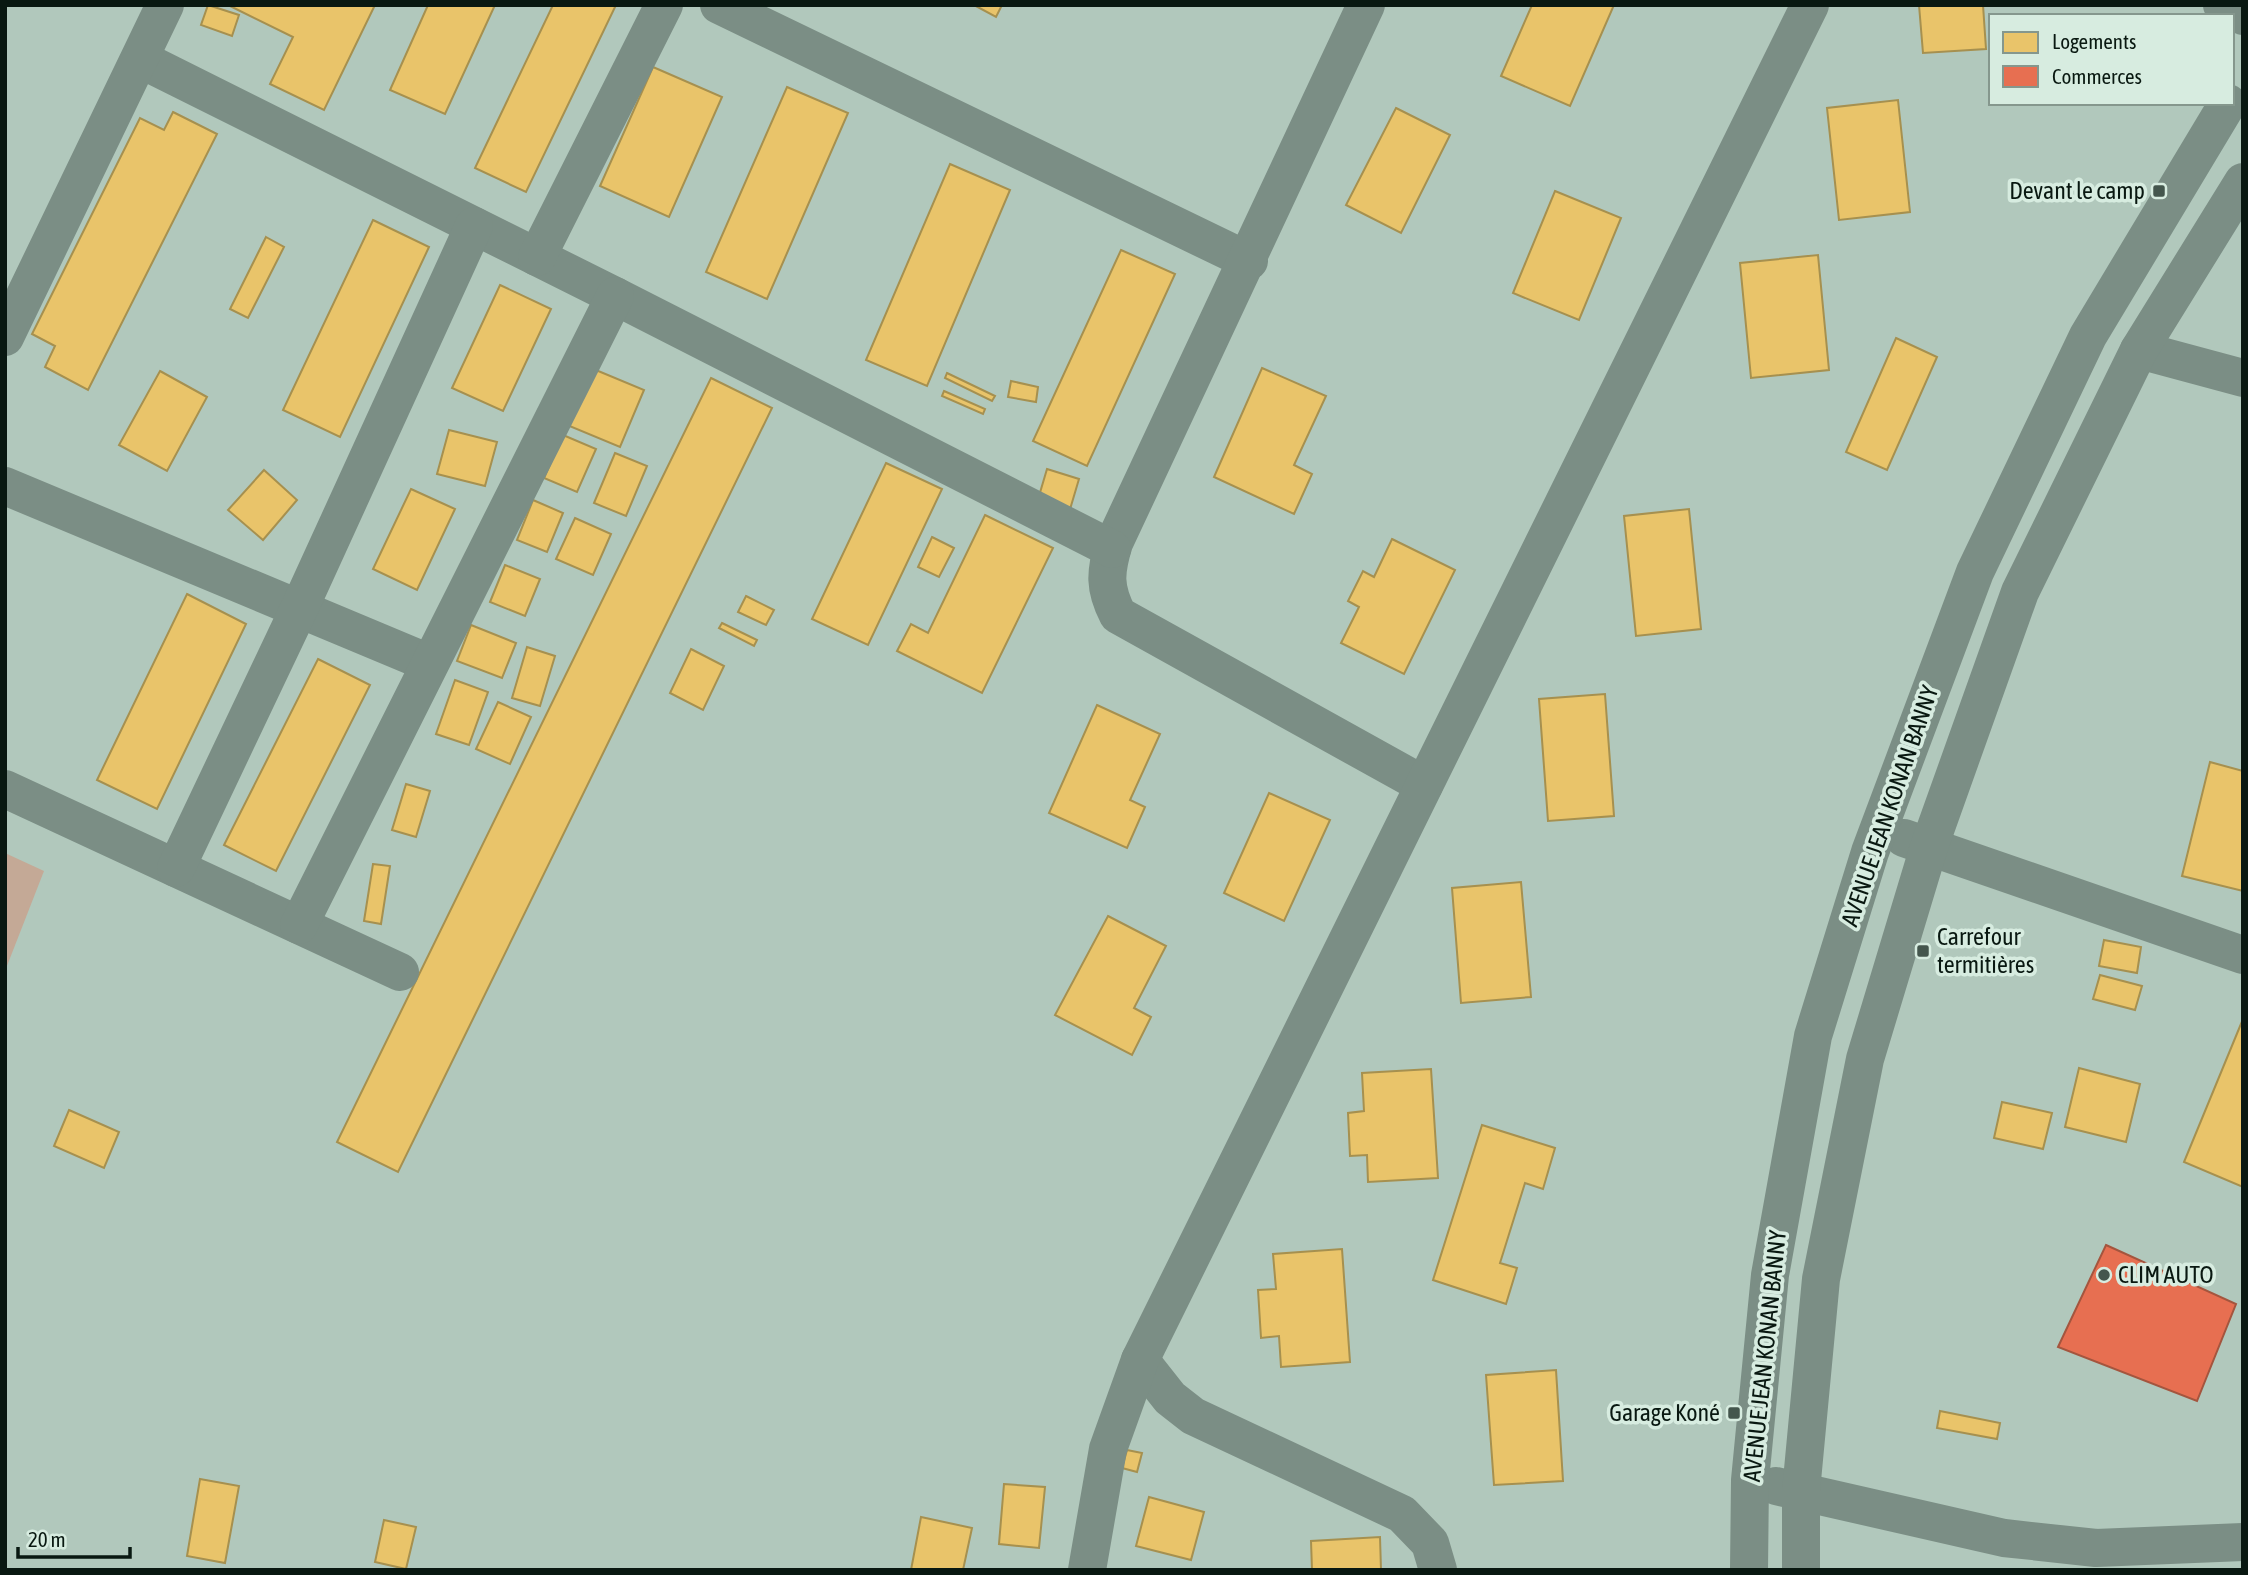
<svg xmlns="http://www.w3.org/2000/svg" width="2248" height="1575" viewBox="0 0 2248 1575" font-family="'Asap Condensed',sans-serif">
<style>
.green{fill:#c4a996}
.homes{fill:#e9c46a;stroke:#a6904f;stroke-width:2}
.shops{fill:#e76f51;stroke:#a4553e;stroke-width:2}
.lines{fill:none;stroke-linecap:round;stroke-linejoin:round}
.minor{stroke:#7b8e85;stroke-width:38}
.poi-dot{fill:#44564d;stroke:#d7ece0;stroke-width:2.5}
.labels{text-anchor:middle;stroke-width:7;stroke-linejoin:round;paint-order:stroke}
.poi-label{font-size:24px;fill:#091811;stroke:#d7ece0;text-anchor:end}
.street-label{font-size:24px;fill:#091811;stroke:#d7ece0}
</style>
<rect width="100%" height="100%" fill="#b1c8bc"/>
<!-- green -->
<polygon class="green" points="5,853 44,871 5,971"/>
<!-- homes -->
<g class="homes">
<polygon points="208,5 239,15 232,36 201,25"/>
<polygon points="228,5 375,5 324,110 270,84 293,37"/>
<polygon points="428,5 495,5 445,114 390,90"/>
<polygon points="553,5 616,5 526,192 475,168"/>
<polygon points="974,5 1002,5 996,17"/>
<polygon points="1532,5 1614,5 1570,106 1501,76"/>
<polygon points="1919,5 1983,5 1986,49 1923,53"/>
<polygon points="653,67 722,97 669,217 600,186"/>
<polygon points="787,87 848,113 767,299 706,272"/>
<polygon points="1898,100 1910,212 1839,220 1827,108"/>
<polygon points="1396,108 1450,135 1401,233 1346,205"/>
<polygon points="173,112 217,134 88,390 45,367 55,346 32,334 140,118 164,130"/>
<polygon points="950,164 1010,190 927,386 866,360"/>
<polygon points="1555,191 1621,218 1579,320 1513,293"/>
<polygon points="373,220 429,247 340,437 283,410"/>
<polygon points="266,237 284,247 248,318 230,309"/>
<polygon points="1121,250 1175,274 1087,466 1033,441"/>
<polygon points="1818,255 1829,370 1751,378 1740,263"/>
<polygon points="500,285 551,309 503,411 452,388"/>
<polygon points="1896,338 1937,357 1887,470 1846,452"/>
<polygon points="591,368 644,390 620,447 567,425"/>
<polygon points="1262,368 1326,396 1294,465 1312,474 1294,514 1214,477"/>
<polygon points="160,371 207,397 167,471 119,445"/>
<polygon points="947,373 995,396 992,401 945,378"/>
<polygon points="711,378 772,408 398,1172 337,1142"/>
<polygon points="1011,381 1038,387 1036,402 1008,397"/>
<polygon points="944,391 985,409 983,414 942,396"/>
<polygon points="449,430 497,442 485,486 437,474"/>
<polygon points="563,435 596,449 577,492 544,478"/>
<polygon points="615,453 647,466 626,516 594,503"/>
<polygon points="886,463 942,489 868,645 812,619"/>
<polygon points="1047,469 1079,479 1063,533 1031,523"/>
<polygon points="264,470 297,500 263,540 228,510"/>
<polygon points="411,489 455,509 417,590 373,569"/>
<polygon points="533,500 563,513 547,552 517,540"/>
<polygon points="1689,509 1701,629 1636,636 1624,516"/>
<polygon points="985,515 1053,548 982,693 897,651 911,624 928,633"/>
<polygon points="575,518 611,534 593,575 556,559"/>
<polygon points="932,537 954,548 939,577 918,567"/>
<polygon points="1392,539 1455,570 1404,674 1341,643 1359,607 1348,601 1363,571 1374,577"/>
<polygon points="505,565 540,579 525,616 490,602"/>
<polygon points="187,594 246,624 157,809 97,780"/>
<polygon points="746,596 774,610 766,625 738,612"/>
<polygon points="722,623 757,640 754,646 719,628"/>
<polygon points="471,625 516,643 502,678 457,661"/>
<polygon points="527,647 555,656 540,706 512,698"/>
<polygon points="691,649 724,666 703,710 670,693"/>
<polygon points="318,659 370,685 276,871 224,845"/>
<polygon points="455,680 488,692 469,745 436,734"/>
<polygon points="1605,694 1614,816 1548,821 1539,699"/>
<polygon points="498,702 531,717 510,764 476,749"/>
<polygon points="1097,705 1160,734 1130,800 1145,807 1127,848 1049,813"/>
<polygon points="2210,762 2243,771 2243,891 2182,876"/>
<polygon points="406,784 430,791 416,837 392,830"/>
<polygon points="1269,793 1330,820 1284,921 1224,893"/>
<polygon points="373,864 390,866 381,924 364,921"/>
<polygon points="1521,882 1531,997 1461,1003 1452,888"/>
<polygon points="1108,916 1166,946 1134,1008 1151,1017 1132,1055 1055,1015"/>
<polygon points="2104,940 2141,947 2137,973 2099,966"/>
<polygon points="2100,975 2142,986 2135,1010 2093,999"/>
<polygon points="2243,1019 2243,1187 2184,1162"/>
<polygon points="2079,1068 2140,1084 2126,1142 2065,1127"/>
<polygon points="1431,1069 1438,1178 1368,1182 1367,1155 1350,1156 1348,1113 1364,1111 1362,1073"/>
<polygon points="2002,1102 2052,1113 2043,1149 1994,1138"/>
<polygon points="69,1110 119,1132 104,1168 54,1146"/>
<polygon points="1482,1125 1555,1148 1543,1189 1525,1183 1500,1263 1517,1268 1506,1304 1433,1280"/>
<polygon points="1342,1249 1350,1362 1281,1367 1279,1336 1261,1338 1258,1290 1276,1289 1273,1254"/>
<polygon points="1556,1370 1563,1481 1494,1485 1486,1375"/>
<polygon points="1940,1411 2000,1423 1997,1439 1937,1428"/>
<polygon points="1127,1450 1142,1453 1137,1472 1122,1468"/>
<polygon points="200,1479 239,1486 225,1563 187,1556"/>
<polygon points="1004,1484 1045,1487 1039,1548 999,1544"/>
<polygon points="1149,1497 1204,1512 1191,1560 1136,1546"/>
<polygon points="921,1517 972,1528 963,1570 911,1570"/>
<polygon points="384,1520 416,1527 406,1569 375,1562"/>
<polygon points="1380,1537 1381,1570 1312,1570 1311,1541"/>
</g>
<!-- shops -->
<polygon class="shops" points="2106,1245 2236,1304 2197,1401 2058,1347"/>
<g class="lines">
<!-- minor -->
<g class="minor">
<polyline points="719,5 1249,261"/>
<path d="M1366,5L1114,543C1105,572 1104,588 1118,615L1424,785"/>
<polyline points="2222,5 2243,16"/>
<polyline points="140,59 615,296 1112,549"/>
<polyline points="537,257 664,5"/>
<polyline points="5,337 165,5"/>
<polyline points="2139,350 2243,378"/>
<polyline points="5,486 429,663"/>
<polyline points="5,789 400,972"/>
<polyline points="1904,838 2243,955"/>
<polyline points="176,868 299,609 474,226"/>
<polyline points="299,925 615,296"/>
<polyline points="1140,1360 1170,1398 1193,1416 1402,1514 1430,1543 1438,1570"/>
<polyline points="1776,1486 2004,1538 2096,1548 2243,1542"/>
<polyline points="1087,1570 1108,1449 1140,1360 1810,5"/>
<polyline points="1749,1570 1750,1480 1770,1275 1813,1036 1870,852 1975,572 2088,336 2228,103"/>
<polyline points="1801,1570 1801,1491 1821,1279 1865,1059 1929,847 2020,592 2139,350 2243,182"/>
</g>
</g>
<!-- markers -->
<g class="poi-dot">
<rect x="2152" y="184" width="14" height="14" rx="3.5"/>
<rect x="1916" y="944" width="14" height="14" rx="3.5"/>
<circle cx="2104" cy="1275" r="7"/>
<rect x="1727" y="1406" width="14" height="14" rx="3.5"/>
</g>
<g class="labels">
<!-- poi labels -->
<g class="poi-label">
<text x="2145" y="199">Devant le camp</text>
<text x="1937" y="945" text-anchor="start">Carrefour<tspan x="1937" dy="28">termitières</tspan></text>
<text x="2118" y="1283" text-anchor="start">CLIM AUTO</text>
<text x="1720" y="1421">Garage Koné</text>
</g>
<!-- street labels -->
<g class="street-label">
<text transform="translate(1890 806) rotate(-71)" y="8">AVENUE JEAN KONAN BANNY</text>
<text transform="translate(1765 1356) rotate(-84)" y="8">AVENUE JEAN KONAN BANNY</text>
</g>
</g>
<!-- border -->
<rect width="2248" height="1575" fill="none" stroke="#091811" stroke-width="14"/>
<!-- legend -->
<rect x="1989" y="14" width="245" height="91" fill="#d7ece0" stroke="#85978d" stroke-width="2"/>
<rect x="2003" y="32" width="35" height="21" fill="#e9c46a" stroke="#85978d" stroke-width="2"/>
<text x="2052" y="49" font-size="21" fill="#091811">Logements</text>
<rect x="2003" y="66" width="35" height="21" fill="#e76f51" stroke="#85978d" stroke-width="2"/>
<text x="2052" y="84" font-size="21" fill="#091811">Commerces</text>
<!-- scale -->
<path d="M18 1547v10h112v-10" fill="none" stroke="#091811" stroke-width="3.5"/>
<text x="28" y="1547" font-size="21" fill="#091811" stroke="#d7ece0" stroke-width="5" paint-order="stroke">20 m</text>
</svg>
